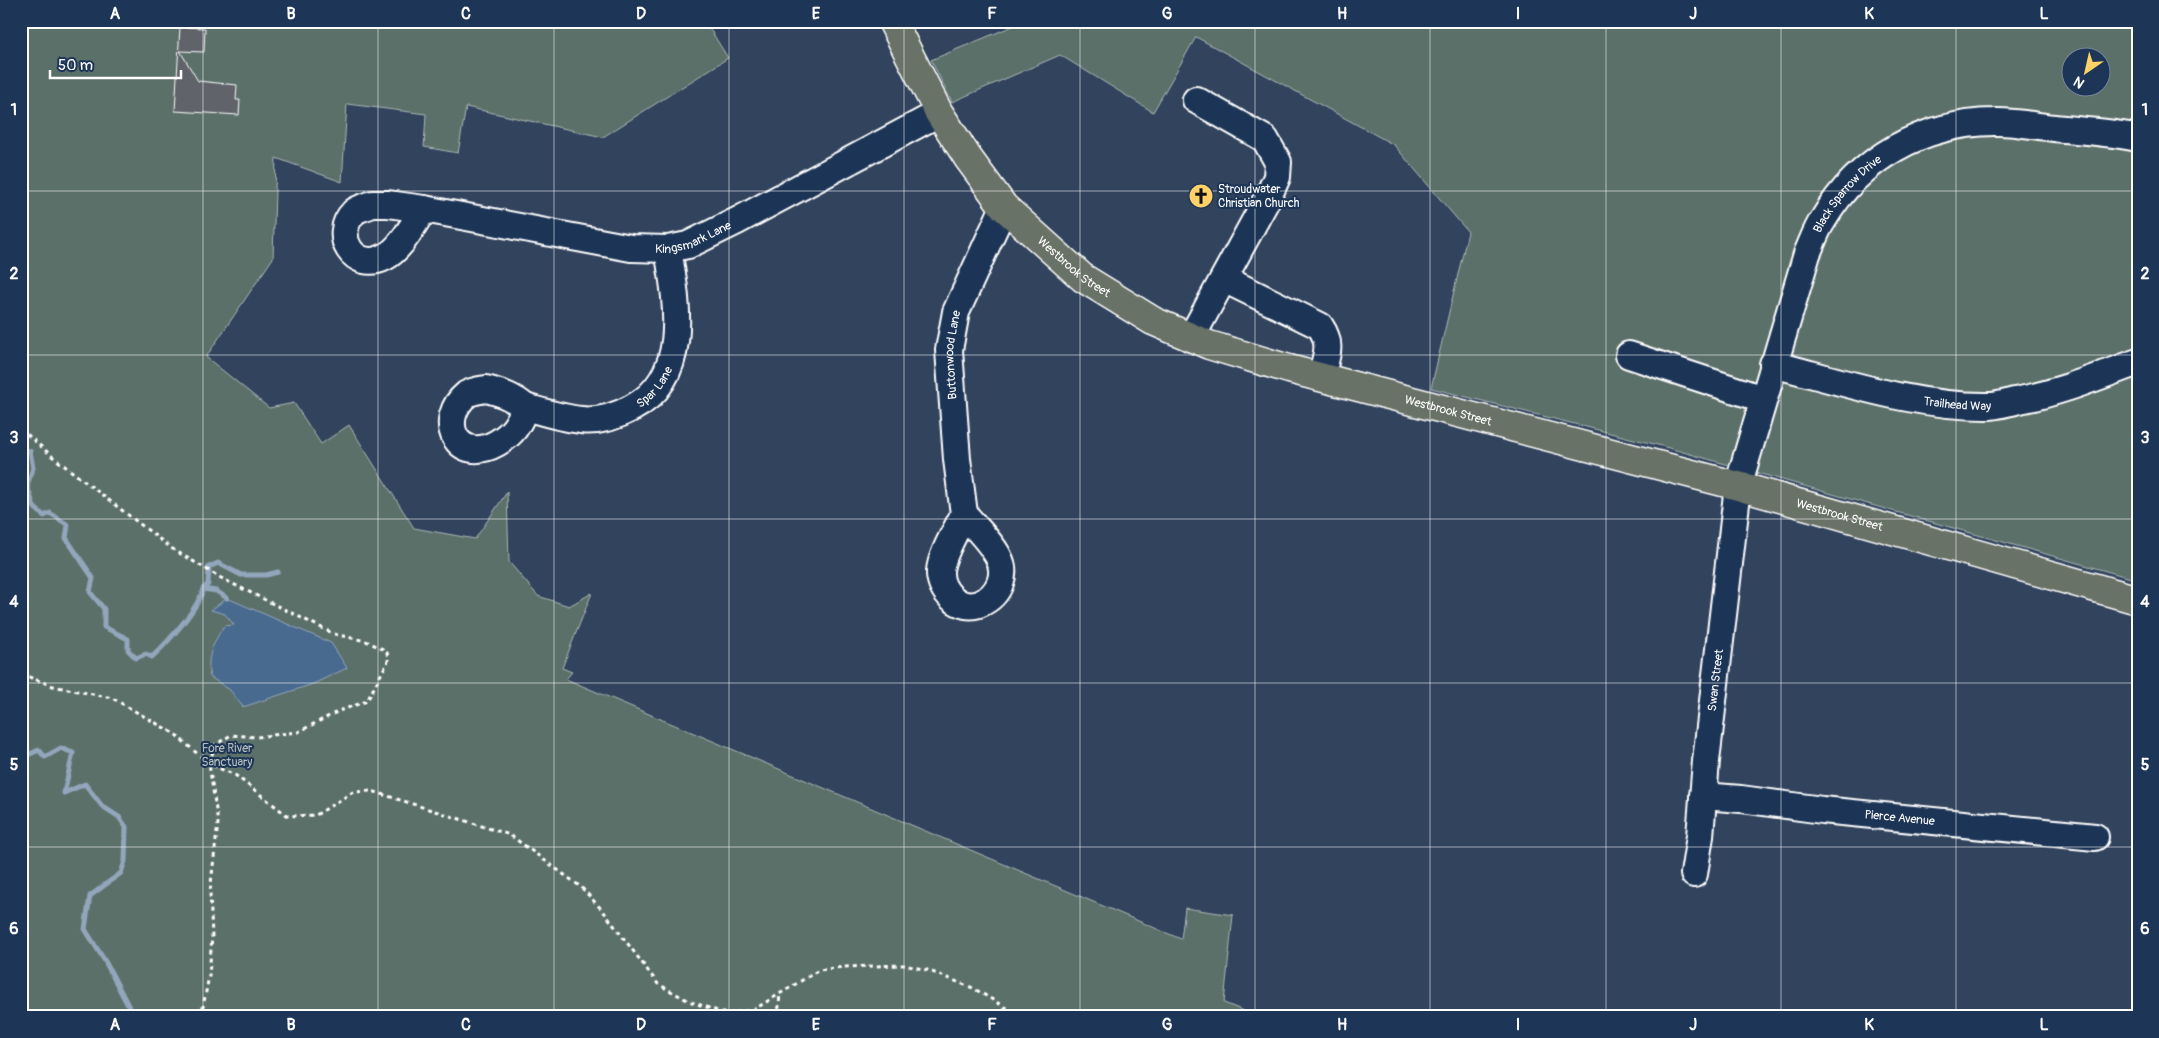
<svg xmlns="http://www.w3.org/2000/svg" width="2159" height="1038" viewBox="0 0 2159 1038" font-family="Pangolin,sans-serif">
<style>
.green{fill:#5c706b;stroke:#aeb8b5;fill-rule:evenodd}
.water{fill:#496a8f;stroke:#92a6bc}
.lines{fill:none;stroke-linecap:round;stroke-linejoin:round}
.stream{stroke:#92a6bc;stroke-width:5}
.building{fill:#60646b;stroke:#fff}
.minor-casing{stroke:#fff;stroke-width:30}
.major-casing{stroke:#fff;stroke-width:31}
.path{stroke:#fff;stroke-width:3;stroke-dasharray:4 4;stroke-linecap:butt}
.minor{stroke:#1d3557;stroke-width:26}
.major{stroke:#697266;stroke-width:28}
.grid{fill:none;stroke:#fff;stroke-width:1;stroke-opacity:0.55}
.labels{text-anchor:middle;stroke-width:4;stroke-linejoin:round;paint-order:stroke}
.poi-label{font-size:12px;fill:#fff;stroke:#1d3557;text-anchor:start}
.street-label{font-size:12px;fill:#fff;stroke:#1d3557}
.park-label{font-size:12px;fill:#b6bfbc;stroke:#1d3557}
.neatline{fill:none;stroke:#fff;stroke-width:2}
.grid-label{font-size:16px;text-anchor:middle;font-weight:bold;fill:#fff}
</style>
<rect width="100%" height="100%" fill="#31435d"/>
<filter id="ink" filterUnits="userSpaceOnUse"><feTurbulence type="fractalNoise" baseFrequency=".02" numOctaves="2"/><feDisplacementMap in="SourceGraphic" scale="10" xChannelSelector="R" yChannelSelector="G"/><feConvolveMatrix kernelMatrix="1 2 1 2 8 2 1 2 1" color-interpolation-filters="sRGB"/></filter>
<g filter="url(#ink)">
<!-- green -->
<g class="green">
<polygon points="21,21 705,21 728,58 603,137 466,107 458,153 424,147 426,114 347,104 342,182 276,158 273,258 206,357 269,408 294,403 321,444 349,425 414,528 475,539 507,492 509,562 538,596 569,606 592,593 562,668 572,672 566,679 1181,939 1185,908 1233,915 1224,1003 1259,1017 21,1017"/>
<path d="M1025,21H2138V580L1658,445L1431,388L1468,232L1394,145L1196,37L1153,112L1060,55L952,102L931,60ZM2072,58H2102V88H2072Z"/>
</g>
<!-- water -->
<path class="water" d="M227,598L331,643L347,668L313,684L243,707L230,690L210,677C206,657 213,643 224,626L234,625L225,614L211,610Z"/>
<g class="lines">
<!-- stream -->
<g class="stream">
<polyline points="21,448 30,451 33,468 21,503"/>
<path d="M27,485L34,507L44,516L50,513L68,525L66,538L93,578L90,592L104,609V627L128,639V650L136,658L146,654L152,657C167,643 199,608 203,589L216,591L227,598"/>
<polyline points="203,589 208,584 209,567 218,563 241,575 266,575 278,572"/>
<polyline points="21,758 39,750 45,757 61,748 73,753 64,793 85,784 102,806 119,817 126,827 125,861 121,873 90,896 85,929 106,963 134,1017"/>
</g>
</g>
<!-- building -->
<polygon class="building" points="180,27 205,28 204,52 180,51 198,81 237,85 236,100 240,100 239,115 175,111"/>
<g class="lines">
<defs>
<g id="minor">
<path d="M372,204H388L424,209C413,224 402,248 385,257C354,273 331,235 354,212C358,208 367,207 372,204Z"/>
<path id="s1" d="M424,209L631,248L668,249L688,245L737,221L939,113"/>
<path d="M1224,279L1320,326C1333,345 1326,356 1321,377"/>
<polyline points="1191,338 1268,197 1277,177 1278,162 1265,139 1196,100"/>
<polyline points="1629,355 1763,399"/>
<path id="s2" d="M1773,364C1843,382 1916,407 1989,406C1997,406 2006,403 2015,401C2058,393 2097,377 2138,362"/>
<path d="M486,389C502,393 513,397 525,407C519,424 513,434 497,443C456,466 436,419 467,394C472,391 480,390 486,389Z"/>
<path id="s3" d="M525,407C543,412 562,418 581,420C598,422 617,416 632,408C691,377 677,303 668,249"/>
<path id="s4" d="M964,514L957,459L949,350L956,312L1004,207"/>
<path d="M964,514C975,527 990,541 998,556C1008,574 999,595 981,603C960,613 939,591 940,571C941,555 957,529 964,514Z"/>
<path id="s5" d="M1703,796L1741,799L1822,810L2095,837"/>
<path id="s6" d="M1694,874L1700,836L1706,761L1738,486L1807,254C1812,243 1816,230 1823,220C1859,158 1923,123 1994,122C2013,121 2035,126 2054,128C2082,131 2111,132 2138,138"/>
</g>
<g id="major">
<path id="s7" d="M892,21L939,113L968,158L1004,207L1083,278L1153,321L1209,345L1289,369L1738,486L2138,600"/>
</g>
</defs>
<!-- minor casing -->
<use href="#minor" class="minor-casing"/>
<!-- major casing -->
<use href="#major" class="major-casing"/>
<!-- path -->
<g class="path">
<polyline points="21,429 53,457 171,548 221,578 334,634 366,641 385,650 389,656 388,661 367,701 339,711 298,732 257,737 231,735 215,745 209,764 218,823 210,892 212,936 209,976 202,1012"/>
<polyline points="21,674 53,686 112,698 175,734 209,764 235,775 288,816 316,815 353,792 372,791 510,835 581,887 604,912 658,984 689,1001 726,1014 753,1010 819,970 842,967 904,965 927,970 973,988 1021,1017"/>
<polyline points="196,1017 202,1012 201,1017"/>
<polyline points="778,1017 780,993"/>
</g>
<!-- minor -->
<use href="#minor" class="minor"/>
<!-- major -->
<use href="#major" class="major"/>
</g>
</g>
<!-- grid -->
<path class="grid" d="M203,21V1017M378,21V1017M554,21V1017M729,21V1017M904,21V1017M1080,21V1017M1255,21V1017M1430,21V1017M1606,21V1017M1781,21V1017M1956,21V1017M21,191H2138M21,355H2138M21,519H2138M21,683H2138M21,847H2138"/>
<!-- icons -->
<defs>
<symbol id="church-disc" viewBox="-11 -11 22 22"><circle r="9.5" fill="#ffd166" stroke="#1d3557"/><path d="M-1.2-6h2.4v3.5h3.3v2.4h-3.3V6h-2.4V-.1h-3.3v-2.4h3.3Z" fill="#111"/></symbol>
</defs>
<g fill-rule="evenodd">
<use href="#church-disc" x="1187" y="182" width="28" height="28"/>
</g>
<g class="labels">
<!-- poi labels -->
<g class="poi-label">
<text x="1218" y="193">Stroudwater<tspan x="1218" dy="14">Christian Church</tspan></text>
</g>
<!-- street labels -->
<g class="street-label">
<text dy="4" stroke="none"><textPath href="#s6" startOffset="706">Black Sparrow Drive</textPath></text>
<text dy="4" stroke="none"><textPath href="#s1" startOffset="275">Kingsmark Lane</textPath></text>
<text dy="4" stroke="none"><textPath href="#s7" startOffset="310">Westbrook Street</textPath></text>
<text dy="4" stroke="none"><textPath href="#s4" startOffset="160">Buttonwood Lane</textPath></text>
<text dy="4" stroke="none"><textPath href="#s3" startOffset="142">Spar Lane</textPath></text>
<text dy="4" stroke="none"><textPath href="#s2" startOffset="189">Trailhead Way</textPath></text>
<text dy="4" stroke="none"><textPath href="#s7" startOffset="715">Westbrook Street</textPath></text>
<text dy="4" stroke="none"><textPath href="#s7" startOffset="1120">Westbrook Street</textPath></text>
<text dy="4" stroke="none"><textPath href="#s6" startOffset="195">Swan Street</textPath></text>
<text dy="4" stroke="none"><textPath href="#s5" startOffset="198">Pierce Avenue</textPath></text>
</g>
<!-- park labels -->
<g class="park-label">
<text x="227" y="752">Fore River<tspan x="227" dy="14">Sanctuary</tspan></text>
</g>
</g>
<!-- margin -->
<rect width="2159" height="1038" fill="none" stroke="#1d3557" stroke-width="55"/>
<!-- north arrow -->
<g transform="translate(2086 72) rotate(214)"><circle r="24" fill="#1d3557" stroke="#77869a"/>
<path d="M0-4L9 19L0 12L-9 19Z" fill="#ffd166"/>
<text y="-8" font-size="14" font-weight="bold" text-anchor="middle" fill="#ffffff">N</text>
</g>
<!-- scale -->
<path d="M50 70v8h131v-8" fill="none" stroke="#ffffff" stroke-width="2.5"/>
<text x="58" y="70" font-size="15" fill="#ffffff" stroke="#1d3557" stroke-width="4" paint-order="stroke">50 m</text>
<rect x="28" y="28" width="2104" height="982" class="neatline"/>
<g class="grid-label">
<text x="115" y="19">A</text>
<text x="291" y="19">B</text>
<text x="466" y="19">C</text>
<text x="641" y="19">D</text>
<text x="816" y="19">E</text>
<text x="992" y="19">F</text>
<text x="1167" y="19">G</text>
<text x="1342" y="19">H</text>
<text x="1518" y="19">I</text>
<text x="1693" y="19">J</text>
<text x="1869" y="19">K</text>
<text x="2044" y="19">L</text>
<text x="14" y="115">1</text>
<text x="2145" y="115">1</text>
<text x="14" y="279">2</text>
<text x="2145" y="279">2</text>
<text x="14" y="443">3</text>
<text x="2145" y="443">3</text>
<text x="14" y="607">4</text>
<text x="2145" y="607">4</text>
<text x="14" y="770">5</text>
<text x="2145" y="770">5</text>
<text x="14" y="934">6</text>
<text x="2145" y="934">6</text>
<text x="115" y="1030">A</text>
<text x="291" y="1030">B</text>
<text x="466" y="1030">C</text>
<text x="641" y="1030">D</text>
<text x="816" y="1030">E</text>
<text x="992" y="1030">F</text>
<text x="1167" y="1030">G</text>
<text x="1342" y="1030">H</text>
<text x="1518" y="1030">I</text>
<text x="1693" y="1030">J</text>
<text x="1869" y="1030">K</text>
<text x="2044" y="1030">L</text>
</g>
</svg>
